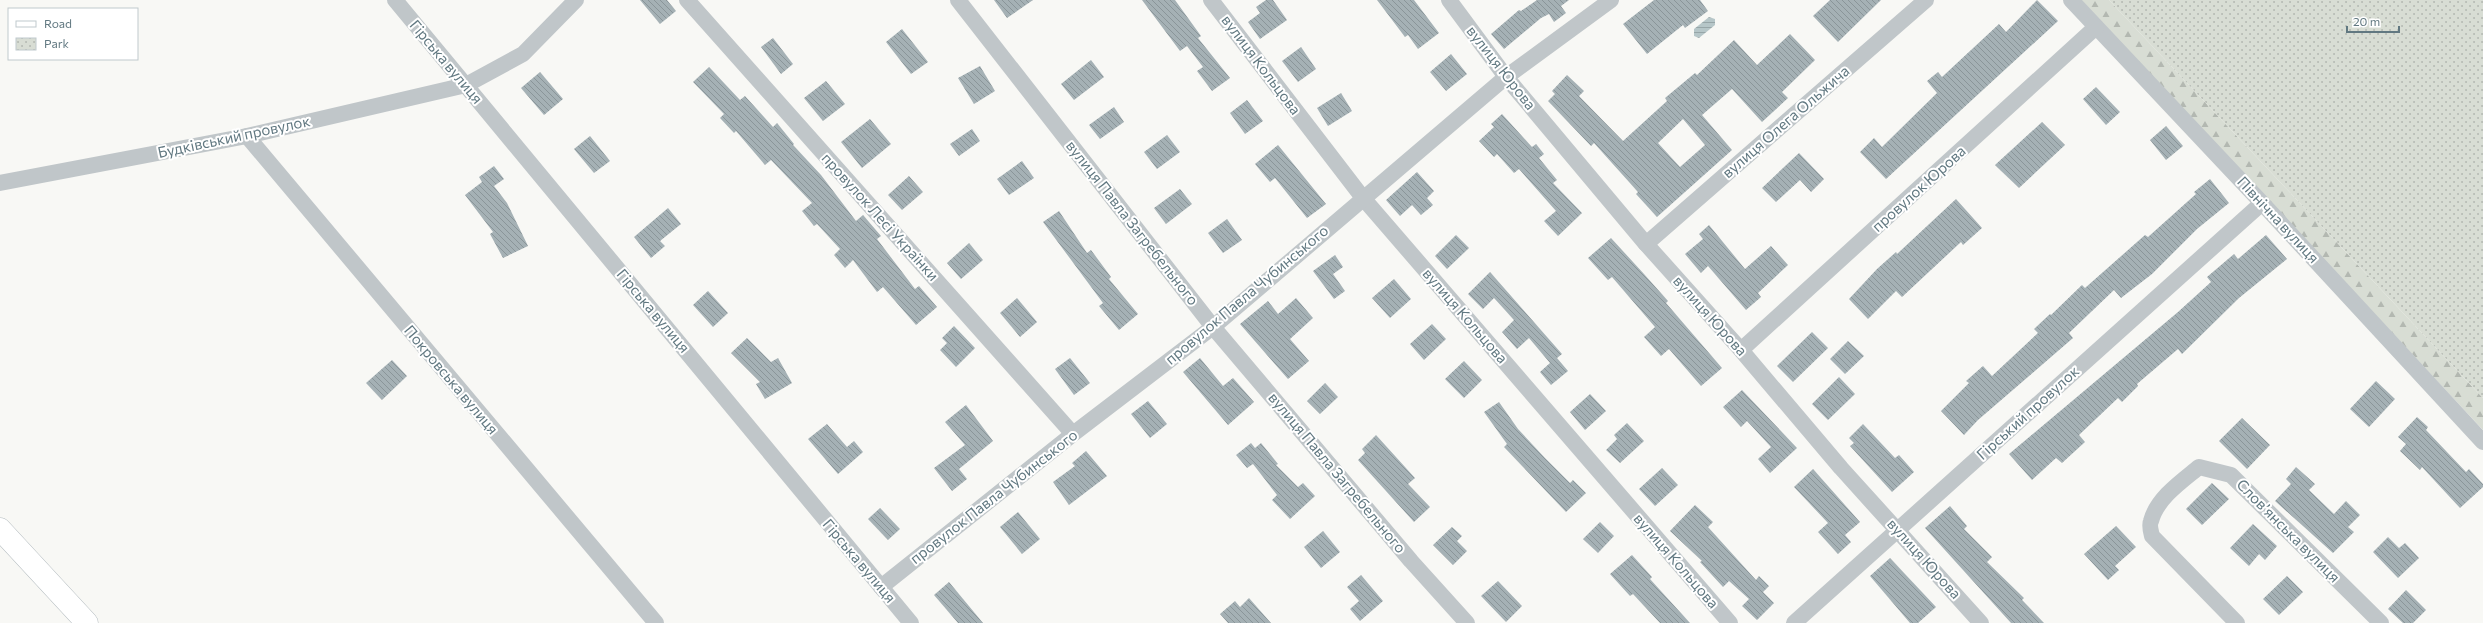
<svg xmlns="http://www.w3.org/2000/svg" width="2483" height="623" viewBox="0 0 2483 623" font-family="Commissioner,sans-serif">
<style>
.forest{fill:url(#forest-firs)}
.park{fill:url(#park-dots)}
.water{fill:url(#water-rules)}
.building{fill:url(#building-back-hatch);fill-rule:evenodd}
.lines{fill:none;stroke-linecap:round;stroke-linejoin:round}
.secondary-casing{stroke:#b2babe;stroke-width:23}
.street{stroke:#c0c6c9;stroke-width:16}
.secondary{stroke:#fff;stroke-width:22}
.labels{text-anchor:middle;stroke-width:4;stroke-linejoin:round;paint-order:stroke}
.street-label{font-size:15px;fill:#617881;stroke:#fff}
</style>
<defs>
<pattern id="forest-firs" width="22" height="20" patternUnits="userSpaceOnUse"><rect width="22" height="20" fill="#d8ddd4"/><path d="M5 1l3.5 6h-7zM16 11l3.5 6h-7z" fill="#b3b8b1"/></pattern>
<pattern id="park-dots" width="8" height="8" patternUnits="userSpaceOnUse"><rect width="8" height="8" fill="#d8ddd4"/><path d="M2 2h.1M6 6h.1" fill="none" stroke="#b3b8b1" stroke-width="1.8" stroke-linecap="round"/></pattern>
<pattern id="water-rules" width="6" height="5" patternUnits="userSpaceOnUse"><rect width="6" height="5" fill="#b6c6c8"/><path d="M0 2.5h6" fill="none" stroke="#97a6a8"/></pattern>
<pattern id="building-back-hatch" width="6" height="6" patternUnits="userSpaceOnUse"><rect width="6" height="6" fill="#a5b1b5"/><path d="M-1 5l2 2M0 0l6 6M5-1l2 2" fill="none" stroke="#8a9599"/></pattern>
</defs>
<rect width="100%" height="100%" fill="#f8f8f5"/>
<!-- forest -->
<polygon class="forest" points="2081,0 2109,0 2483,398 2483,430"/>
<!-- park -->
<polygon class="park" points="2109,0 2483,0 2483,398"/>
<!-- water -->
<polygon class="water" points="1709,17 1715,19 1715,25 1699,38 1694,36 1694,29"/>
<!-- building -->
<g class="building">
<polygon points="640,0 667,0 676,11 660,24"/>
<polygon points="994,0 1033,0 1007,18"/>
<polygon points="1142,0 1175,0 1201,36 1198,38 1230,78 1212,91 1197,71 1203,67 1187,46 1180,51"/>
<polygon points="1266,0 1273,0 1287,20 1260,39 1248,22 1260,13 1256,7"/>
<polygon points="1377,0 1414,0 1439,33 1418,49 1408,35 1405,37"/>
<polygon points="1537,0 1569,0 1561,6 1566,13 1554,22 1549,14 1541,18 1504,49 1491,34 1519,10 1521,11"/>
<polygon points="1654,0 1700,0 1708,11 1685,28 1683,25 1647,54 1623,24"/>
<polygon points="1830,0 1881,0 1838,42 1813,16"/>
<polygon points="2037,0 2058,21 1886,179 1860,152 1874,138 1882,147 1937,93 1927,81 1938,72 1942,77 1999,24 2006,32"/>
<polygon points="902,29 928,62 911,74 886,42"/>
<path d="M1790,34L1815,60L1782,92L1788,98L1762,122L1732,89L1702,115L1732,150L1657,217L1636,194L1638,192L1594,143L1591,146L1548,101L1555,94L1552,91L1567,75L1584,91L1579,96L1623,141L1667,101L1665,98L1695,73L1697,75L1734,40L1757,65ZM1683,119L1705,145L1680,167L1658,143Z"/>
<polygon points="773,38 793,64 781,74 761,47"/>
<polygon points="1301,47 1316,69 1298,82 1282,61"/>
<polygon points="1451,54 1467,74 1446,91 1430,72"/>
<polygon points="1091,60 1104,77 1074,100 1061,84"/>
<polygon points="980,66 995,91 974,104 958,78"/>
<polygon points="709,67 740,100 745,96 773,127 777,123 794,144 793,145 821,175 856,221 863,215 881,236 877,239 915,289 919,286 937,307 916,325 883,287 877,292 853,260 845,268 834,255 840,249 817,224 814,226 802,211 812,203 771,160 765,165 736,131 734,133 720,118 724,114 693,82"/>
<polygon points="540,72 563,99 544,115 521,88"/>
<polygon points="826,81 845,104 823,121 804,98"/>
<polygon points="2096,87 2120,112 2106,125 2083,99"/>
<polygon points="1341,93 1352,111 1328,126 1317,108"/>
<polygon points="1247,100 1263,121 1245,134 1230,113"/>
<polygon points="1114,107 1124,122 1100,139 1089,125"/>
<polygon points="1502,114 1532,147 1536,144 1544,154 1539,158 1557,180 1553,183 1582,213 1558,236 1544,221 1556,211 1519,169 1514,173 1497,154 1494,157 1479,141 1494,127 1491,124"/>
<polygon points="870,119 891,144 862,168 841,142"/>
<polygon points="2042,122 2065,145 2019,188 1995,165"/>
<polygon points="2166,126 2183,146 2166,160 2150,140"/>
<polygon points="972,129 980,141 959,156 950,144"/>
<polygon points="1167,135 1180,152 1157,169 1144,152"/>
<polygon points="590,136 610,161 594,173 574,149"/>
<polygon points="1278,145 1326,204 1307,218 1275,178 1270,182 1255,164"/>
<polygon points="1799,153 1824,179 1811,192 1800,180 1776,202 1762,188"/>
<polygon points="1022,161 1034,178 1009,195 997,179"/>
<polygon points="494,166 504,179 494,186 507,203 528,246 503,258 490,234 493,232 465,195 482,182 479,177"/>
<polygon points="1417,172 1434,191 1427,198 1433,205 1421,215 1412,205 1400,216 1386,200"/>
<polygon points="909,176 923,192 902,210 888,195"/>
<polygon points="2210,179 2229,203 2197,229 2152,274 2121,298 2114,290 2069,333 2073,338 1978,420 1964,435 1941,411 1969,383 1966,381 1983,366 1992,376 2038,333 2034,329 2050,314 2051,315 2082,285 2085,288 2145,235 2148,237 2196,194 2194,192"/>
<polygon points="1180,189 1192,204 1166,224 1154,208"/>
<polygon points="1956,199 1982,228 1963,245 1961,242 1902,297 1896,291 1868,319 1849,299 1877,269 1896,252 1897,254"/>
<polygon points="668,208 681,224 660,241 665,246 651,258 634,237"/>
<polygon points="1059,211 1087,253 1091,250 1111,277 1109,279 1138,314 1119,330 1099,306 1103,303 1043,222"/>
<polygon points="1227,219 1242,240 1223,253 1208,233"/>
<polygon points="1709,225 1745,269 1771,246 1788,265 1758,293 1761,297 1746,310 1708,266 1701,273 1685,254 1703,239 1699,234"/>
<polygon points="1456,235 1469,248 1447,269 1435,256"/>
<polygon points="2266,235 2287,259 2239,298 2182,354 2178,349 2137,384 2138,386 2122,402 2118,398 2079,435 2085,442 2062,463 2056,458 2032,480 2009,454 2178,312 2211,282 2207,277 2234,254 2238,259"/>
<polygon points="1611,238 1644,274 1668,301 1666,303 1722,368 1701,386 1669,349 1661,356 1644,337 1655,327 1612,277 1608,280 1588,258"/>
<polygon points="969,243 983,260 961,279 947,263"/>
<polygon points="1335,255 1343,267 1333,274 1345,291 1334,299 1313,271"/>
<polygon points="1490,272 1562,354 1557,358 1568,371 1551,385 1540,372 1550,363 1529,338 1517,349 1502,332 1514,320 1494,298 1483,309 1468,294"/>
<polygon points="1394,279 1411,299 1390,318 1372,298"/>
<polygon points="708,291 728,313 713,327 693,305"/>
<polygon points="1017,298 1037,322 1020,337 1000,313"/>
<polygon points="1296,298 1313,318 1290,339 1309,361 1288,379 1240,324 1268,301 1278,314"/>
<polygon points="1432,324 1446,339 1424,360 1410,344"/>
<polygon points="954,326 975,348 956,367 940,350 947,343 942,338"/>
<polygon points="1812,332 1828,348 1793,382 1777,366"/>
<polygon points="747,338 771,362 778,358 792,383 765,399 756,384 760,382 731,353"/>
<polygon points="1848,341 1864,356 1845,374 1830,359"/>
<polygon points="1070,358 1090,383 1074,395 1055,369"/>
<polygon points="1200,358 1223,386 1233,378 1254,402 1228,425 1183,372"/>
<polygon points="392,360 407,376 382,400 366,383"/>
<polygon points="1464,361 1482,380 1464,398 1445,379"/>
<polygon points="1839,377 1855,394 1828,420 1812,404"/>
<polygon points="2376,381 2395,399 2369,427 2350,409"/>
<polygon points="1325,383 1338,397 1320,414 1307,401"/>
<polygon points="1742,390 1797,448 1770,473 1758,459 1771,447 1747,421 1741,427 1723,407"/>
<polygon points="1590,394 1606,411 1585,430 1570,412"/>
<polygon points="1148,401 1167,424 1150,438 1131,414"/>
<polygon points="1499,402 1518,429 1545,458 1570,483 1573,480 1586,493 1566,512 1504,447 1507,444 1484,412"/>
<polygon points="966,405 993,441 959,469 967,479 952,491 934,468 965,445 945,422"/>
<polygon points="2417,417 2428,427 2426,430 2466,472 2469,469 2483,484 2483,487 2460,508 2422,467 2420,470 2400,451 2406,444 2398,437"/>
<polygon points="2242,418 2270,445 2247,469 2219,441"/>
<polygon points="1627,423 1644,441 1620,463 1606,450 1617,439 1614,435"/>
<polygon points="827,424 847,447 854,441 863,452 838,474 808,439"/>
<polygon points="1863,424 1895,458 1899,455 1914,472 1892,492 1850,446 1854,443 1849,438"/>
<polygon points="1376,435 1415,478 1408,484 1430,507 1414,522 1358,460 1365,453 1362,449"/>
<polygon points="1251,443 1255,448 1261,443 1278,464 1276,465 1298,487 1303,483 1315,496 1290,519 1272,500 1277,495 1253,464 1247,468 1236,455"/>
<polygon points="1086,451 1107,476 1069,505 1053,482 1075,466 1072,463"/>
<polygon points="2296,467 2315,484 2309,490 2334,514 2346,501 2360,515 2348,527 2354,532 2333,553 2275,501 2291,484 2286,479"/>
<polygon points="1662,468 1678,485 1655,506 1639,489"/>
<polygon points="1813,469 1860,522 1845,535 1851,542 1838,554 1818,532 1828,523 1794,487"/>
<polygon points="2212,483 2229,499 2202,525 2186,509"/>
<polygon points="1695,505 1713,522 1708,527 1756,580 1759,576 1769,586 1763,592 1774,603 1757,620 1742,606 1749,599 1729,581 1723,587 1700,562 1702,561 1670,531"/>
<polygon points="1950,506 1967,526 1964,529 1992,557 1987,562 2024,598 2022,600 2044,623 2011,623 1925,528"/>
<polygon points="880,508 900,529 888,540 868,519"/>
<polygon points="1018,512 1040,539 1022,554 1000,527"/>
<polygon points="1600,522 1614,536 1598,553 1583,539"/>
<polygon points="2253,524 2277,546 2265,560 2259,554 2249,566 2230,548"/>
<polygon points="2116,526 2136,547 2115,566 2119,570 2108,580 2084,554"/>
<polygon points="1452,527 1462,536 1457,541 1467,551 1453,565 1433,545"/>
<polygon points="1323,531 1340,552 1321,568 1304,547"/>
<polygon points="2388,537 2399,548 2405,543 2419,558 2398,578 2373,552"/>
<polygon points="1632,555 1652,577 1650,579 1690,623 1660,623 1633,594 1630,596 1610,574"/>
<polygon points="1890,558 1936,607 1918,623 1910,623 1870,576"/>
<polygon points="1361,575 1383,601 1360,621 1350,609 1359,601 1347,587"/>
<polygon points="2287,576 2303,592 2279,615 2263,599"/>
<polygon points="1498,581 1522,606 1506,622 1481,596"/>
<polygon points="949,582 983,623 958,623 934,595"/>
<polygon points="2406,590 2426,610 2413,623 2403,623 2388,609"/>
<polygon points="1249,598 1271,623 1228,623 1220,614 1235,601 1240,607"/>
</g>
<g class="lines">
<defs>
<polyline id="secondary" points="0,529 87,623"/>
</defs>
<!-- secondary casing -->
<use href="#secondary" class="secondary-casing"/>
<!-- street -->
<g class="street">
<polyline points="395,0 911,623"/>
<polyline points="687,0 1073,434"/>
<polyline points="958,0 1213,327 1411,561 1467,623"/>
<polyline points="1211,0 1363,198 1730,623"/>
<polyline points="1449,0 1506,77 1646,244 1741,350 1841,468 1981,623"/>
<polyline points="2071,0 2262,203 2483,442"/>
<polyline points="247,136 656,623"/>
<polyline points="0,183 247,136 466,85 523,54 576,0"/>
<polyline points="1646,244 1926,0"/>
<polyline points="1741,350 2096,27"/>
<polyline points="881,587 1073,434 1213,327 1506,77 1611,0"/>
<polyline points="1794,623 2262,203"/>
<path d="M2237,623L2152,536C2151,532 2149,525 2151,521C2157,498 2182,481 2199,467L2231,475L2381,623"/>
</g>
<!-- secondary -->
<use href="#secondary" class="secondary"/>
</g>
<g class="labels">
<!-- street labels -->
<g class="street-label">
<text transform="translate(446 62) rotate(50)" y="5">Гірська вулиця</text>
<text transform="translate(1261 65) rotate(53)" y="5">вулиця Кольцова</text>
<text transform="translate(1501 68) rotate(52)" y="5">вулиця Юрова</text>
<text transform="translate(1786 122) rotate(-41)" y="5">вулиця Олега Ольжича</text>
<text transform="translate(234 137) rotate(-12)" y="5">Будківський провулок</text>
<text transform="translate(1919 189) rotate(-42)" y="5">провулок Юрова</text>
<text transform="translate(880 217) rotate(48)" y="5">провулок Лесі Українки</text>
<text transform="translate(2278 220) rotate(47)" y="5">Північна вулиця</text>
<text transform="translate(1132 223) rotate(52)" y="5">вулиця Павла Загребельного</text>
<text transform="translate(1247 295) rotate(-40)" y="5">провулок Павла Чубинського</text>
<text transform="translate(653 311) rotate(50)" y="5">Гірська вулиця</text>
<text transform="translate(1465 316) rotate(49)" y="5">вулиця Кольцова</text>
<text transform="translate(1710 316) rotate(48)" y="5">вулиця Юрова</text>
<text transform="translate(451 380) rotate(50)" y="5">Покровська вулиця</text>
<text transform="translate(2028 413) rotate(-42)" y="5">Гірський провулок</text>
<text transform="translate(1337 473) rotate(50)" y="5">вулиця Павла Загребельного</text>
<text transform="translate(994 497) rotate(-38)" y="5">провулок Павла Чубинського</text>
<text transform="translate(2288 531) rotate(45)" y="5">Словʼянська вулиця</text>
<text transform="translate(1924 559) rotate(48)" y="5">вулиця Юрова</text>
<text transform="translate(859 561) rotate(50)" y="5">Гірська вулиця</text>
<text transform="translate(1676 561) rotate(49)" y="5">вулиця Кольцова</text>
</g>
</g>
<!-- legend -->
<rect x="8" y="8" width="130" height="52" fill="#ffffff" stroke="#c0c9cd"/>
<rect x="16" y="21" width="20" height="6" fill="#ffffff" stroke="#c0c9cd"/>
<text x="44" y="28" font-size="12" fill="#617881">Road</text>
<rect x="16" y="38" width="20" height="12" fill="url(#park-dots)" stroke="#c0c9cd"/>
<text x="44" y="48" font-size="12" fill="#617881">Park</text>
<!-- scale -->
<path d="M2347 26v6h52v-6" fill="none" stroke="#617881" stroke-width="2"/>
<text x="2353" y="26" font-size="12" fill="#617881" stroke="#ffffff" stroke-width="3" paint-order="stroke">20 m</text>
</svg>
